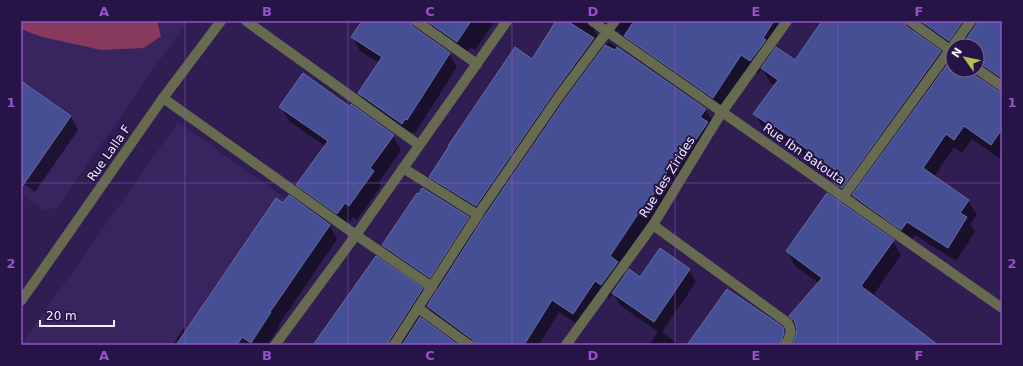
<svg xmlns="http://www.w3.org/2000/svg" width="1023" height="366" viewBox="0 0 1023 366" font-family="'DejaVu Sans',sans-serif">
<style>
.built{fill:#38245f}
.forest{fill:#873a5b}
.shadow{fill:#0007;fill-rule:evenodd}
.building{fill:#474f94;stroke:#636da7}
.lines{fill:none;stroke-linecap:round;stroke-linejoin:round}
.minor{stroke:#666b50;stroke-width:10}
.grid{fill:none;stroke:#9353cb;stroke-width:1;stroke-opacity:0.55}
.labels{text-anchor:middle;stroke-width:4;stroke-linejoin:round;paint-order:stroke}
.street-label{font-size:12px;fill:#f3f0fd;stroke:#261447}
.neatline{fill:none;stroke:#9353cb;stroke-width:1.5}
.grid-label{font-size:13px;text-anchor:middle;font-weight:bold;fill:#9353cb}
</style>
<rect width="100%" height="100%" fill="#301e52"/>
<!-- built -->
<g class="built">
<polygon points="21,21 187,21 57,208 43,210 21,195"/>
<polygon points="178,122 327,228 245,345 21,345"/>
</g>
<!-- forest -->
<polygon class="forest" points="21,21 157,21 161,36 144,48 101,50 42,37 21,29"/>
<!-- shadow -->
<g class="shadow">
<polygon points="363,21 400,21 449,54 457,67 415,133 413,132 410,137 367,107 359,93 379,63 360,51 353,37"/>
<polygon points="431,21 495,21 475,50 471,47 465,55 438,36 430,22"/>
<path d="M557,21H791L771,50L773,54L796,61L823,21H1002V86L983,77L979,80L998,92L1002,93V160L972,139L962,153L954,147L934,177L968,201L977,215L970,224L975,232L956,261L915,235L910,243L862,209L854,196L850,201L844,197L836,183L838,179L783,140L782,142L763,128L755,114L775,85L770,83L762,68L758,74L749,68L721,110L625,43L618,30L613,35L597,28L594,31L597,34L605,47L609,42L705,109L713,122L709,127L714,136L692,168L651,222L649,221L619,265L625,276L640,278L689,270L696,282L662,332L680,345H649L658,332L620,305L613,292L609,298L603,294L580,326L559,312L539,345H471L435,319L427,305L419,318L456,345H314L422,289L430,303L437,292L392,261L383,245L468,218L476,231L484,219L438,190L430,177L532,60ZM919,28L953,46H977V70H953V59L948,65L940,52L912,31Z"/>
<polygon points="21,82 71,116 78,130 35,192 21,182"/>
<polygon points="281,107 350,107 393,136 401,150 379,182 381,186 357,220 353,217 346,227 306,199 298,185 325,146 289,121"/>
<polygon points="284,205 329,225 337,239 278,326 279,327 267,345 173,345 183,328 187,330"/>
<polygon points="893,241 901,255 873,296 936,345 793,345 798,332 790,316 819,283 795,266 787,251"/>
</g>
<!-- building -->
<g class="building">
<polygon points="362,21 410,21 412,26 450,53 407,120 405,119 402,124 358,93 382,57 351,37"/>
<polygon points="427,21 471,21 457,42"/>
<polygon points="556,21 567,21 594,38 555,91 476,206 429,177 449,146 448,146 515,47 532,59"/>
<polygon points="634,21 774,21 763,38 766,40 750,61 741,55 713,98 624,36"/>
<polygon points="822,21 904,21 906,26 941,51 842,188 834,183 841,174 775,126 774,128 753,114 778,80 761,68 776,47 795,60"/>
<polygon points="921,21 963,21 949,41"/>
<polygon points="977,21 1002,21 1002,78 981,64 977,63 977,46 961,46 976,25"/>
<polygon points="605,45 615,50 617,47 706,109 700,117 708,122 685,156 679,152 644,210 642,208 610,256 618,262 601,285 595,281 573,314 552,300 524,345 475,345 473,340 427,306 486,214 565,99"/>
<polygon points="952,58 953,58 953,70 971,70 973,74 998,91 1002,92 1002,129 991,145 964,126 954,140 946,134 923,168 969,200 960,213 967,217 948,248 907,222 901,230 852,195"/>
<polygon points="303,73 349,106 351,104 394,135 370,168 374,171 349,206 345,203 337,214 296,185 328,141 279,107"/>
<polygon points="21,81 71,116 21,188"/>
<polygon points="422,188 469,217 430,278 382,245 417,193 419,194"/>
<polygon points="827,193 894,240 861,286 938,345 792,345 796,336 797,329 794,320 789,316 822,278 786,251"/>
<polygon points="289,195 330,225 270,312 271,312 251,343 242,337 237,345 176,345 276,198 283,203"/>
<polygon points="660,248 690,269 654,322 612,293 629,269 640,277"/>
<polygon points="376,256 423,288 389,341 388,345 313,345"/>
<polygon points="727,289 783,327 784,333 779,345 687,345"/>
<polygon points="420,317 458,345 402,345"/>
</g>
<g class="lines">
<!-- minor -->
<g class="minor">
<polyline points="246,21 419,145"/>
<polyline points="416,21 477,64"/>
<polyline points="592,21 1002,308"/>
<polyline points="910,21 953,52"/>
<polyline points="977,69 1002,86"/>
<polyline points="163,98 356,235 432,287"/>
<polyline points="403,168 478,215"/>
<polyline points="843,197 971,21"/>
<path d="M653,225L788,323C793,333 790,336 785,345"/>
<polyline points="21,301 163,98 221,21"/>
<polyline points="418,308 469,345"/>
<polyline points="275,345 356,235 507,21"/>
<polyline points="394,345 481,210 560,95 615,21"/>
<polyline points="566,345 653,225 722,112 787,21"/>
</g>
</g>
<!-- grid -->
<path class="grid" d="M185,21V345M348,21V345M512,21V345M675,21V345M838,21V345M21,183H1002"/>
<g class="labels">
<!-- street labels -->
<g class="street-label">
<text transform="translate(109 153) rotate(-55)" y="4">Rue Lalla F</text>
<text transform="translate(804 154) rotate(35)" y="4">Rue Ibn Batouta</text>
<text transform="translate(667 177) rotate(-58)" y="4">Rue des Zirides</text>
</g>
</g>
<!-- border -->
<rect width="1023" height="366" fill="none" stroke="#261447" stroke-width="44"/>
<!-- north arrow -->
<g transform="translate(965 58) rotate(303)"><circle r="19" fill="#261447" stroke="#786c90"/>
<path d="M0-3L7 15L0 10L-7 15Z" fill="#b3c24b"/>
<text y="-6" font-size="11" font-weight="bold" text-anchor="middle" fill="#f3f0fd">N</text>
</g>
<!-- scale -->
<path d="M40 320v6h74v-6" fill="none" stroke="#f3f0fd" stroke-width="2"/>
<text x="46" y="320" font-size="12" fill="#f3f0fd" stroke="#261447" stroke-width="3" paint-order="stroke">20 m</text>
<rect x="22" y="22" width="979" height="322" class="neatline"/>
<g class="grid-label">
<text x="104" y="16">A</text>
<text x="267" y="16">B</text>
<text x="430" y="16">C</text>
<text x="593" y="16">D</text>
<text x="756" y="16">E</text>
<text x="919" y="16">F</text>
<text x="11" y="107">1</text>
<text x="1012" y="107">1</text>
<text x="11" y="268">2</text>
<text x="1012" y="268">2</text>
<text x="104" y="360">A</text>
<text x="267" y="360">B</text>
<text x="430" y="360">C</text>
<text x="593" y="360">D</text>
<text x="756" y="360">E</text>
<text x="919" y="360">F</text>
</g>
</svg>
